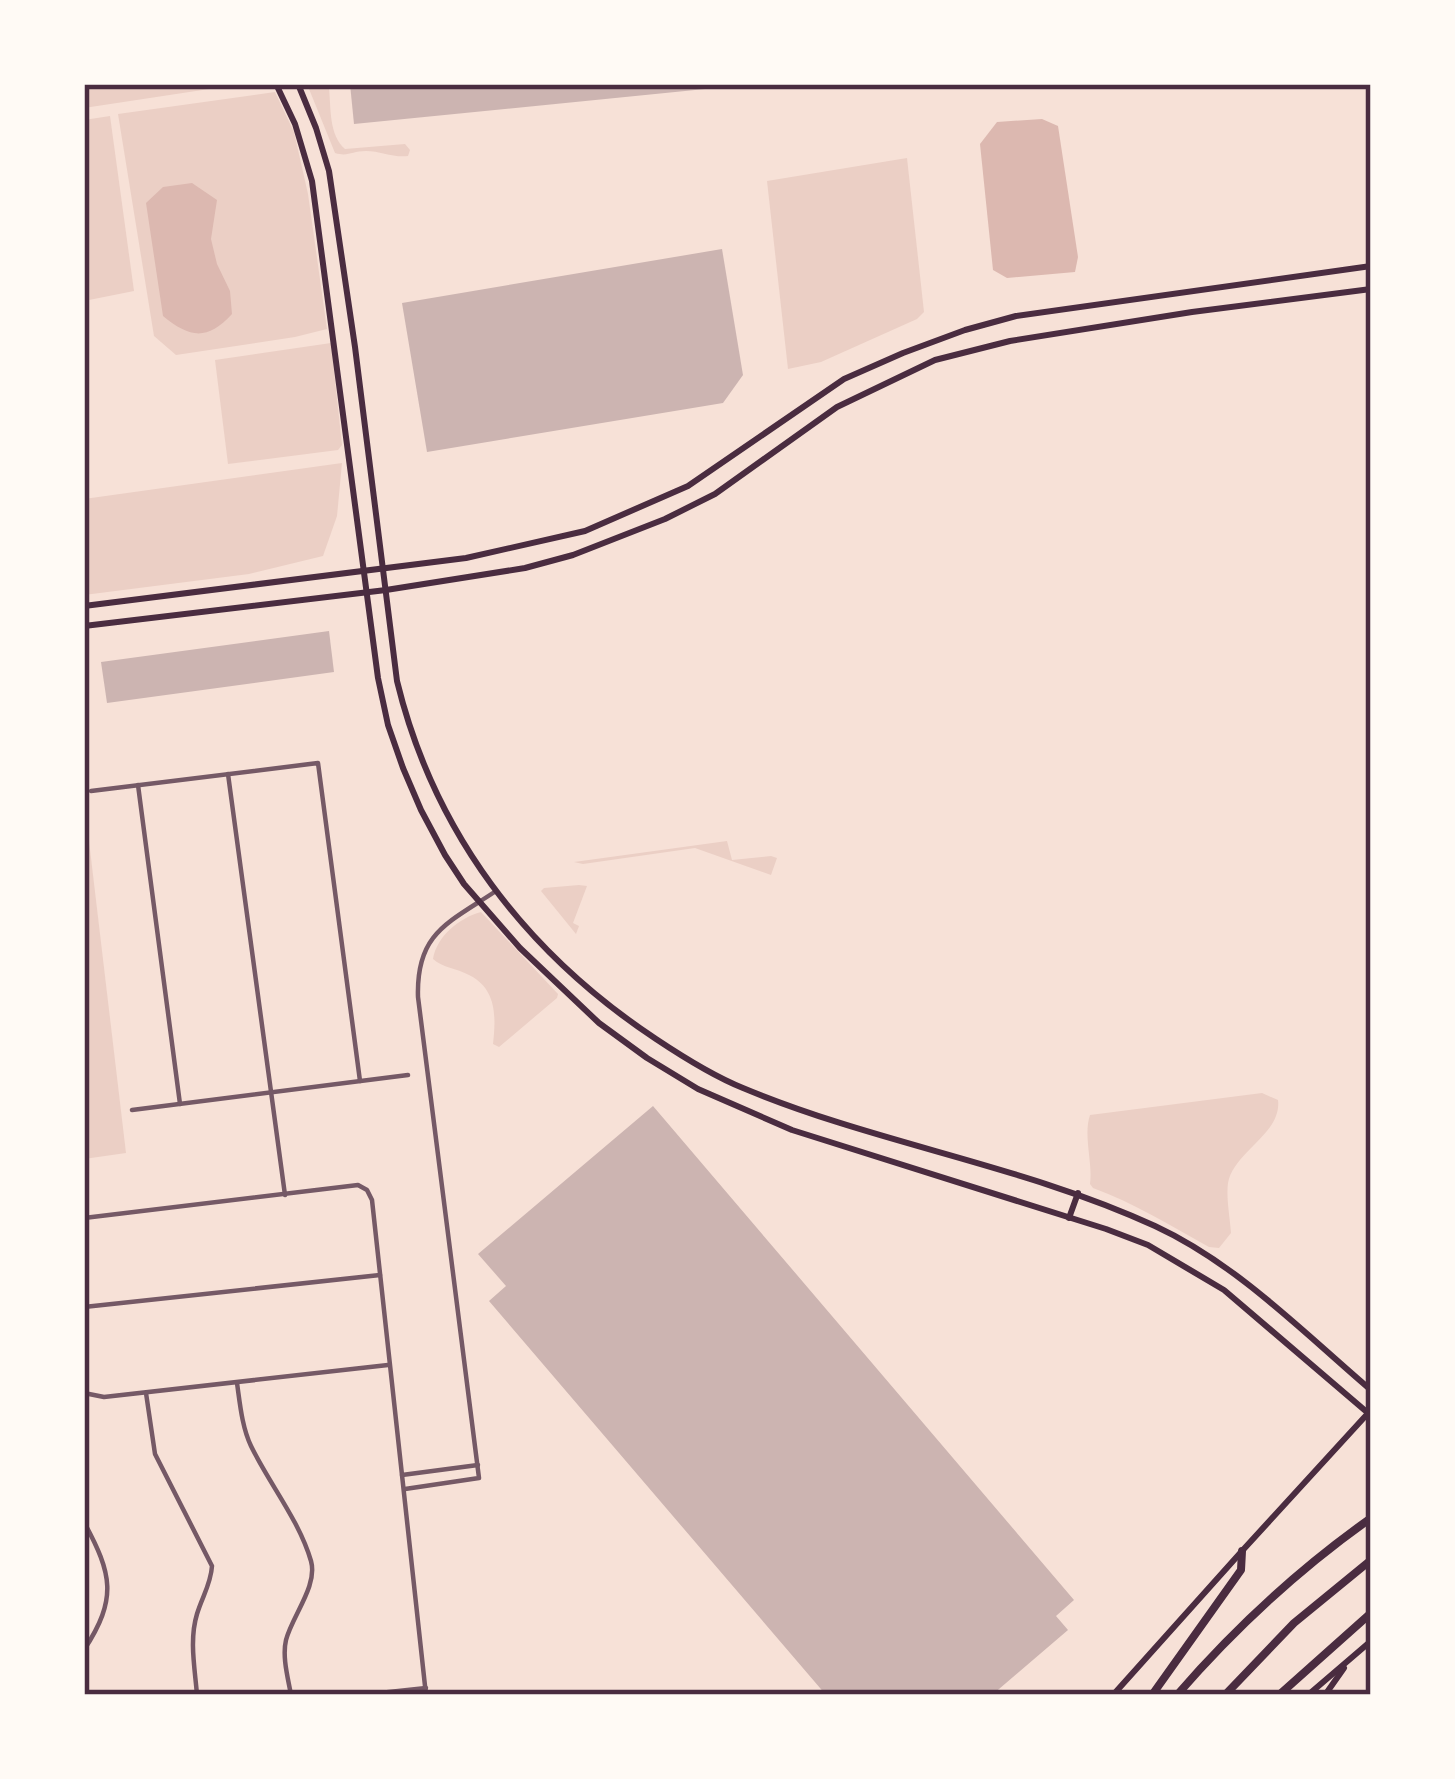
<svg xmlns="http://www.w3.org/2000/svg" width="1455" height="1779" viewBox="0 0 1455 1779" font-family="'Playfair Display',serif">
<style>
.green{fill:#ebcfc5}
.water{fill:#dcb8b0}
.building{fill:#ccb4b1}
.lines{fill:none;stroke-linecap:round;stroke-linejoin:round}
.minor{stroke:#755966;stroke-width:4.5}
.secondary{stroke:#4a2c40;stroke-width:6}
.primary{stroke:#4a2c40;stroke-width:6}
.motorway{stroke:#4a2c40;stroke-width:8}
.neatline{fill:none;stroke:#4a2c40;stroke-width:4.5}
</style>
<rect width="100%" height="100%" fill="#f7e1d7"/>
<!-- green -->
<g class="green">
<polygon points="84,84 242,84 84,108"/>
<path d="M307,84H321L322,88H329C331,109 329,135 345,149L405,144L410,150L408,156C394,158 380,151 366,151C352,151 348,157 335,153Z"/>
<polygon points="275,92 294,132 308,194 327,329 295,337 176,355 154,336 118,114"/>
<polygon points="110,116 134,291 84,301 84,120"/>
<polygon points="907,158 924,312 917,319 821,362 788,369 767,181"/>
<polygon points="331,343 342,445 338,450 228,464 215,360"/>
<polygon points="342,463 337,516 323,556 249,574 84,595 84,499"/>
<polygon points="84,799 126,1153 84,1159"/>
<polygon points="727,841 732,860 771,856 777,858 771,875 695,848 583,864 574,862"/>
<polygon points="579,885 587,886 573,923 579,926 576,934 541,891 544,888"/>
<path d="M481,912L558,994L557,998L499,1047L493,1044C496,1017 497,989 469,975C456,968 443,968 433,959C437,936 459,918 481,912Z"/>
<path d="M1262,1093L1278,1100C1282,1134 1234,1151 1228,1183C1226,1198 1230,1218 1231,1233L1219,1248L1209,1247C1171,1226 1134,1203 1093,1188L1090,1184C1093,1162 1083,1136 1090,1115Z"/>
</g>
<!-- water -->
<g class="water">
<polygon points="1042,119 1058,126 1078,257 1075,272 1007,278 993,270 980,144 997,122"/>
<path d="M192,183L217,200L211,239L217,264L230,291L232,314C207,341 190,338 163,316L146,203L163,187Z"/>
</g>
<!-- building -->
<g class="building">
<polygon points="350,84 725,84 725,87 354,124"/>
<polygon points="722,249 743,375 723,403 427,452 402,303"/>
<polygon points="329,631 334,672 107,703 101,662"/>
<polygon points="653,1106 1074,1600 1056,1616 1068,1630 992,1695 826,1695 489,1301 506,1286 478,1254"/>
</g>
<g class="lines">
<!-- minor -->
<g class="minor">
<polyline points="228,774 285,1195"/>
<polyline points="138,785 180,1104"/>
<polyline points="91,791 318,763 360,1081"/>
<polyline points="132,1110 408,1075"/>
<polyline points="84,1218 358,1185 367,1190 372,1200 426,1695"/>
<polyline points="84,1307 380,1275"/>
<path d="M237,1383C240,1404 242,1427 251,1446C270,1485 299,1520 311,1561C318,1586 292,1616 286,1640C282,1657 288,1678 291,1695"/>
<polyline points="84,1393 104,1397 388,1365"/>
<path d="M146,1393L155,1454L212,1566C211,1584 202,1597 197,1614C189,1640 195,1669 197,1695"/>
<polyline points="402,1475 478,1465"/>
<path d="M405,1489L479,1478L418,997C416,933 448,923 496,891"/>
<path d="M84,1522C112,1574 118,1598 84,1650"/>
<polyline points="84,1694 85,1695"/>
<polyline points="361,1695 426,1688"/>
</g>
<!-- secondary -->
<g class="secondary">
<polyline points="276,84 295,124 312,181 378,678 388,725 403,768 421,810 445,855 464,884 520,948 599,1023 647,1058 698,1089 792,1130 1106,1229 1148,1245 1224,1290 1368,1413"/>
<path d="M298,84L316,128L329,171L355,347L397,681C434,833 526,953 656,1039C683,1057 713,1076 743,1088C877,1144 1023,1165 1155,1226C1237,1264 1303,1332 1371,1390"/>
<polyline points="84,606 466,558 585,531 688,486 844,379 903,353 965,330 1016,316 1371,266"/>
<polyline points="84,626 386,590 525,568 573,555 665,519 715,494 837,407 935,360 1010,341 1192,312 1371,289"/>
<polyline points="1069,1218 1078,1193"/>
<polyline points="1113,1695 1242,1551"/>
<polyline points="1308,1695 1371,1641"/>
<polyline points="1325,1695 1344,1668"/>
</g>
<!-- primary -->
<polyline class="primary" points="1242,1551 1371,1410"/>
<!-- motorway -->
<g class="motorway">
<polyline points="1152,1695 1241,1570 1242,1551"/>
<path d="M1177,1695C1235,1628 1299,1569 1371,1518"/>
<polyline points="1225,1695 1294,1623 1371,1560"/>
<polyline points="1279,1695 1371,1613"/>
</g>
</g>
<!-- border -->
<rect width="1455" height="1779" fill="none" stroke="#fffaf5" stroke-width="174"/>
<rect x="87" y="87" width="1281" height="1605" class="neatline"/>
</svg>
